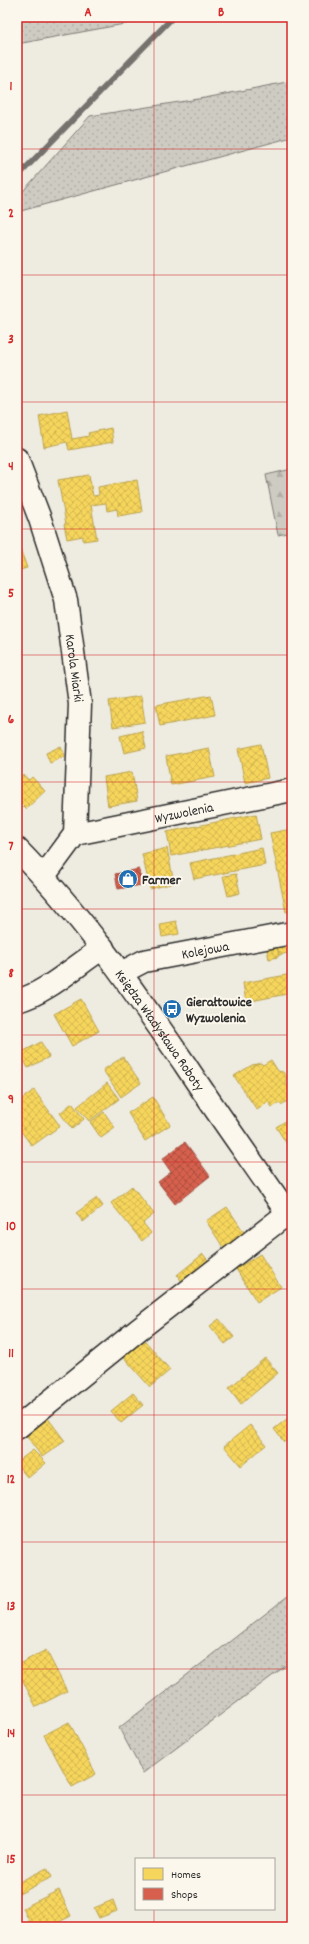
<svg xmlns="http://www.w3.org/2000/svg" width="309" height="1944" viewBox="0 0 309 1944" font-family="Dekko,sans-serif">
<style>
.grass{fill:url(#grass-dots);stroke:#7c7b76}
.forest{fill:url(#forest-firs);stroke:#7c7b76}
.homes{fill:url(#homes-cross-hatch);stroke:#b9a24d}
.shops{fill:url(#shops-cross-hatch);stroke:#a35043}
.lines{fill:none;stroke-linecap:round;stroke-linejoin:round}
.stream{stroke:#74726e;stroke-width:6}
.minor-casing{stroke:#2b2b2b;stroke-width:25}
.major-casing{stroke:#2b2b2b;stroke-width:25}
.minor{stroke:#fbf7ec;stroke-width:22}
.major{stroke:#fbf7ec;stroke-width:22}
.grid{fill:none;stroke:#d62828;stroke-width:1;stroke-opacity:0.55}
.labels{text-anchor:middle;stroke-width:4;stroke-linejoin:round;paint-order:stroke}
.street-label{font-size:14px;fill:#2b2b2b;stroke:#fbf7ec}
.poi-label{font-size:14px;font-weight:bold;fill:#2b2b2b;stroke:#fbf7ec;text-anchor:start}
.neatline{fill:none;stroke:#d62828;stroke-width:1.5}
.grid-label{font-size:13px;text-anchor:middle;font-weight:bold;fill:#d62828}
</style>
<defs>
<pattern id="grass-dots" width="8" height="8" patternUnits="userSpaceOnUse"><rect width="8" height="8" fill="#cecbc2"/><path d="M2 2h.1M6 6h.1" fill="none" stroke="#b1aea7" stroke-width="1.8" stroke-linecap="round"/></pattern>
<pattern id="forest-firs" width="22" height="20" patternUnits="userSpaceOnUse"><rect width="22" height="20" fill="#cecbc2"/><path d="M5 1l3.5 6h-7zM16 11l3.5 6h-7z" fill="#b1aea7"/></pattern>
<pattern id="homes-cross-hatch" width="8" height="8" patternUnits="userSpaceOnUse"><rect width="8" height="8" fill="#f6d55c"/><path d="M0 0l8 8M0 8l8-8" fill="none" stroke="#d3b750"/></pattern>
<pattern id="shops-cross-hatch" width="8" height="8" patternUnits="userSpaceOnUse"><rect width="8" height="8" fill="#d6604d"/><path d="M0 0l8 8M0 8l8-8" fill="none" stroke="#ae4f40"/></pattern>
</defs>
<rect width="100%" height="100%" fill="#eeebe0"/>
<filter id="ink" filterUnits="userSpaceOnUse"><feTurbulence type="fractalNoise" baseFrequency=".025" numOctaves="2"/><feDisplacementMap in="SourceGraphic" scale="8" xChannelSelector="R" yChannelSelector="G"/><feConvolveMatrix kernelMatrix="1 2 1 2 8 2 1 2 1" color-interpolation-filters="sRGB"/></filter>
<g filter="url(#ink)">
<!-- grass -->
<g class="grass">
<polygon points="17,17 162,17 17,44"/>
<polygon points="292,81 292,137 17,212 17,198 90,116 205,98"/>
<polygon points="292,1593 292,1661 143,1773 119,1728"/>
</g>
<!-- forest -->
<polygon class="forest" points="292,469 292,532 278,535 266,475"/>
<!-- homes -->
<g class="homes">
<polygon points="67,410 72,439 89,436 88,433 111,428 113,442 69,450 67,442 44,447 39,416"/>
<polygon points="89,475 93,496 99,495 98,487 137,480 142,512 118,516 117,509 107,511 106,503 91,505 97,539 83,541 83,536 67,539 64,524 66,524 58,480"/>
<polygon points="17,540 27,568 17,571"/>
<polygon points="211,695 215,715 160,726 156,705"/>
<polygon points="141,696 145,722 113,727 109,701"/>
<polygon points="142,731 146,748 124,753 120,736"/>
<polygon points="261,744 268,778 245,783 238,749"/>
<polygon points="61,746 65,756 50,763 46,753"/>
<polygon points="209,748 215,777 171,785 166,756"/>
<polygon points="132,772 137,801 108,806 104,777"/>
<polygon points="23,775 29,780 32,777 45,791 26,809 17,800 17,781"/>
<polygon points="256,814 261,839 171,856 167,832"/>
<polygon points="292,829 292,911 286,912 270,833"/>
<polygon points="167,848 174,883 150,889 142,854"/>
<polygon points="262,848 265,865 194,879 190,863"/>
<polygon points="236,874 240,893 228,896 223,876"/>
<polygon points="176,921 179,934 162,937 160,924"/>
<polygon points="292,940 292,952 279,955 276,943"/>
<polygon points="276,943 279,955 278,957 269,959 266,945"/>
<polygon points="292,974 292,993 246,1002 243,983"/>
<polygon points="81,999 99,1031 72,1046 54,1014"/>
<polygon points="41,1042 49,1057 28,1068 20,1053"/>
<polygon points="123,1057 141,1083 121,1097 103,1070"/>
<polygon points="271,1060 278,1071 283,1072 287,1077 285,1082 292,1092 292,1098 281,1105 280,1103 272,1107 268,1102 257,1110 234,1076 252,1065 261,1063 263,1065"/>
<polygon points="107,1083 119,1099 89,1121 77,1107"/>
<polygon points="34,1090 60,1126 32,1146 20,1130 19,1117 23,1098"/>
<polygon points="153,1097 170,1125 145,1141 128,1113"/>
<polygon points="72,1103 84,1119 72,1129 60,1113"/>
<polygon points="104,1112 115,1128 101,1138 90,1122"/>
<polygon points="292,1117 292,1152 276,1127"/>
<polygon points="132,1186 154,1214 143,1223 151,1233 142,1241 111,1203"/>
<polygon points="97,1198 103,1206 83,1222 76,1213"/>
<polygon points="227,1207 246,1235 225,1250 206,1221"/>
<polygon points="203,1254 213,1267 186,1287 177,1275"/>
<polygon points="260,1254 281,1287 257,1302 236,1269"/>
<polygon points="219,1319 234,1337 225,1344 210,1326"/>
<polygon points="140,1335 170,1370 150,1387 119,1352"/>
<polygon points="265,1358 278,1373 241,1404 229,1388"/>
<polygon points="133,1393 143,1405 121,1423 111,1411"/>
<polygon points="292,1415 292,1436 284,1442 274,1429"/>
<polygon points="47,1417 65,1441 42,1457 24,1433"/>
<polygon points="250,1425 266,1445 241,1466 224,1446"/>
<polygon points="33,1450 46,1463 28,1478 17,1465 17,1462"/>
<polygon points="46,1650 67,1691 36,1707 17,1669 17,1665"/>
<polygon points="69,1722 96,1774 72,1787 44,1735"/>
<polygon points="47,1868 52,1877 19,1894 17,1883"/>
<polygon points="59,1890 71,1916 49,1927 32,1927 23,1908"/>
<polygon points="113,1900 117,1911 99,1918 94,1908"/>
</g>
<!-- shops -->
<g class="shops">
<polygon points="139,869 142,885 118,889 115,874"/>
<polygon points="185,1142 210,1176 175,1204 158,1182 171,1172 162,1159"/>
</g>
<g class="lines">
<!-- stream -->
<polyline class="stream" points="17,177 173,17"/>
<defs>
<g id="minor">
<path id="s1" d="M17,459L40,519L66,600L80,704L75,834L44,876"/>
<path id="s2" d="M75,834L292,790"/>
<path id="s3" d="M121,973L144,961L292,933"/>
<path d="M17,1001C47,993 76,965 103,948"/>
<polyline points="17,1428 138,1330 288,1213"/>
</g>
<g id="major">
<path id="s4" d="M17,849C81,914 132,988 184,1063C219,1116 256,1167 292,1220"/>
</g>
</defs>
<!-- minor casing -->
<use href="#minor" class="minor-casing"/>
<!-- major casing -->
<use href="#major" class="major-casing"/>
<!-- minor -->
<use href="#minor" class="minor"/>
<!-- major -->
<use href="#major" class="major"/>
</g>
</g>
<!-- grid -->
<path class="grid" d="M154,17V1859M17,149H292M17,275H292M17,402H292M17,529H292M17,655H292M17,782H292M17,909H292M17,1035H292M17,1162H292M17,1289H292M17,1415H292M17,1542H292M17,1669H292M17,1795H292M154,1909V1927"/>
<!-- icons -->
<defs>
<symbol id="shop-disc" viewBox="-11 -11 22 22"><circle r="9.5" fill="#1f6fb2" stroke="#fbf7ec"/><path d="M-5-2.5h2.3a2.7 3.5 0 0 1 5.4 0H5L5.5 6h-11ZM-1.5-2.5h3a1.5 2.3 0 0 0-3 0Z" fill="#fff"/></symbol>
<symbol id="bus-disc" viewBox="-11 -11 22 22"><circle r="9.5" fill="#1f6fb2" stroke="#fbf7ec"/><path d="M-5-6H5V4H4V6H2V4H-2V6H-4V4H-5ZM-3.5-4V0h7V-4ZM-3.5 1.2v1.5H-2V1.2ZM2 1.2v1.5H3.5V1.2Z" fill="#fff"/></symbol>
</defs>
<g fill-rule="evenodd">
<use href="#shop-disc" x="117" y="868" width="22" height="22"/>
<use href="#bus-disc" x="161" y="998" width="22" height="22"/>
</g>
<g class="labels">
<!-- street labels -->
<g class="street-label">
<text dy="5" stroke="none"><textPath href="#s1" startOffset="218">Karola Miarki</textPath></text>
<text dy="5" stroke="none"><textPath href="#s2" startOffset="111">Wyzwolenia</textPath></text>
<text dy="5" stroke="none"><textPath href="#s3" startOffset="88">Kolejowa</textPath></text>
<text dy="5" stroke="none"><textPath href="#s4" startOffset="231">Księdza Władysława Roboty</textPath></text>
</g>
<!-- poi labels -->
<g class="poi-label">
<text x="142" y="884">Farmer</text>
<text x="186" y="1006">Gierałtowice<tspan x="186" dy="16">Wyzwolenia</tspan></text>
</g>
</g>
<!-- margin -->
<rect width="309" height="1944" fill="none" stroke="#fbf7ec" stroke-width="44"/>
<!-- legend -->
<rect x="135" y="1858" width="140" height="52" fill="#fbf7ec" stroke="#a8a59f"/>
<rect x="143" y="1868" width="20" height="12" fill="#f6d55c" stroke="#a8a59f"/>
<text x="171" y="1878" font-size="12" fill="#2b2b2b">Homes</text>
<rect x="143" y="1888" width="20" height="12" fill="#d6604d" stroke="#a8a59f"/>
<text x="171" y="1898" font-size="12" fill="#2b2b2b">Shops</text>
<rect x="22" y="22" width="265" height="1900" class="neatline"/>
<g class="grid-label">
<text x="88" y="16">A</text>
<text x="221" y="16">B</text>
<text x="11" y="90">1</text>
<text x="11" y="217">2</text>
<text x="11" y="343">3</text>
<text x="11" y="470">4</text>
<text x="11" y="597">5</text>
<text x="11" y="723">6</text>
<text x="11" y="850">7</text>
<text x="11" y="977">8</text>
<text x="11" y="1103">9</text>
<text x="11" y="1230">10</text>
<text x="11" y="1357">11</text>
<text x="11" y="1483">12</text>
<text x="11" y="1610">13</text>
<text x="11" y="1737">14</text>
<text x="11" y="1863">15</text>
</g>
</svg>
